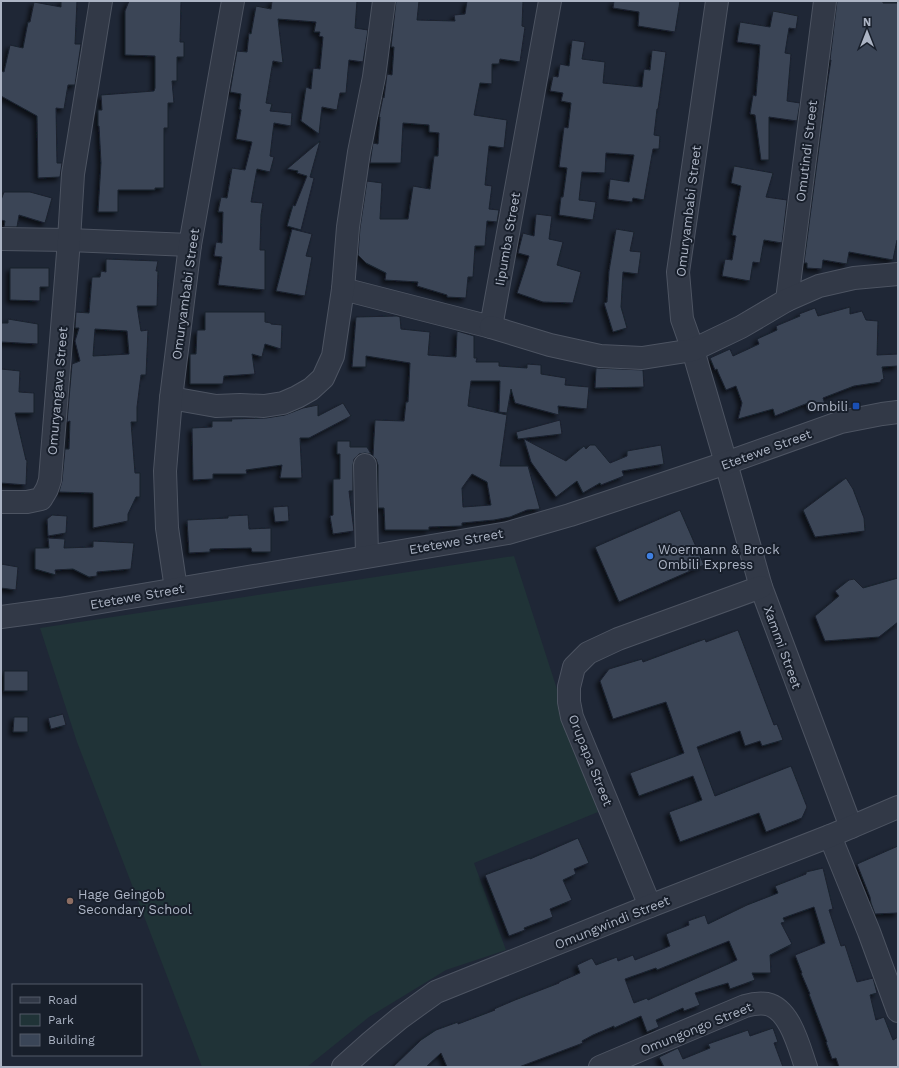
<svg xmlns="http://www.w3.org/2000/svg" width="899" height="1068" viewBox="0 0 899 1068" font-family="'Work Sans',sans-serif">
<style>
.green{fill:#203337}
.building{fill:#3a4557;stroke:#1a212d;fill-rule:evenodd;filter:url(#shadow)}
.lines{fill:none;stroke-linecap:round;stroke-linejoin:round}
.minor-casing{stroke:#4d5462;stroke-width:24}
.minor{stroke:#323947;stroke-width:22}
.transit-dot{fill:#1a4fb4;stroke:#181f2b;stroke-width:1.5}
.shop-dot{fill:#3f7fe0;stroke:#181f2b;stroke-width:1.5}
.education-dot{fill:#8d6e63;stroke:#181f2b;stroke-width:1.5}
.labels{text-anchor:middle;stroke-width:4;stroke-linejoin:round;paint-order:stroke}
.street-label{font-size:13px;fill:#acb4c4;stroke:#181f2b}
.poi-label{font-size:13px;fill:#acb4c4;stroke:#181f2b;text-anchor:start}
</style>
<defs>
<filter id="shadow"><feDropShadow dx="-3.5" dy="3.5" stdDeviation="2" flood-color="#0009"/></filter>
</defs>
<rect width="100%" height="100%" fill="#1f2736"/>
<!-- green -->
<polygon class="green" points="514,556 555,683 598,812 474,863 506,950 446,970 369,1017 307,1067 202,1067 77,742 40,628"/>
<!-- building -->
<g class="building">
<polygon points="61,1 77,1 75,44 81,44 75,85 68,85 64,109 56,108 57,163 62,163 60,177 38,178 37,116 1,96 1,71 4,72 10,45 23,48 28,22 30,22 34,2 61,7"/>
<polygon points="129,1 181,1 180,42 184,42 184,57 177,57 177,81 172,81 174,103 168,103 168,128 164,128 164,188 155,188 155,190 118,190 118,212 98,212 101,163 99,126 98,126 98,110 102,110 101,95 154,91 155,88 155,56 125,55 125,11"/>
<polygon points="272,1 357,1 355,28 368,30 363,62 349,60 346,93 340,93 337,110 322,107 319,134 301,121 306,87 311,89 313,68 320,69 323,37 319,36 320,32 314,32 316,22 278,19 283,63 273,61 266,103 272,104 270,111 292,113 291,126 274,123 270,156 274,157 270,172 257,169 251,202 263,203 261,215 260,250 265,250 265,290 218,285 222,257 214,256 216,242 222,243 223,212 218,212 221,197 227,198 232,168 245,170 252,142 236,139 241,110 239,109 241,94 230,92 237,51 247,52 249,33 251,34 256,6 271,9"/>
<polygon points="396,1 419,1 417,20 455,21 454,15 465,14 467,1 523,1 522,26 525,27 520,62 500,59 499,64 492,64 492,84 480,83 474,115 507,120 504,148 489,146 485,185 492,186 489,209 499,210 497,222 487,221 485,246 475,246 473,277 468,277 466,298 447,297 447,295 417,286 418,282 385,280 386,273 366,263 358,255 360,228 367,181 382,183 380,219 408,219 413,186 430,189 434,156 438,156 439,133 429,132 429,125 403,123 401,163 370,163 373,143 378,144 380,117 379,117 383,97 384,98 387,74 392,75 394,47 391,47"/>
<polygon points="614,1 680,1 675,32 638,26 639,12 613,8"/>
<polygon points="837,1 883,1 883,3 898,3 898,240 897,240 893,260 849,252 847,264 823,260 822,269 807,268 807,263 804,263 827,86 831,60 830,60"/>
<polygon points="773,11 798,16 796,29 789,28 785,53 791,54 787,101 800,103 797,121 769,117 769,160 761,160 755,115 750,114 753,95 756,96 760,45 737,42 740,22 770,27"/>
<polygon points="572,40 585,42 582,59 605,62 603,83 642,87 644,69 650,70 652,50 666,52 658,109 657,109 654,135 660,136 659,149 653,149 644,200 633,198 632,202 608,199 610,179 629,182 634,155 606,153 605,173 582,172 579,200 596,202 593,220 559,215 561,197 563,197 567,168 559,167 564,127 568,128 571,103 561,101 563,93 550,91 553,76 558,77 560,64 569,66"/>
<polygon points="320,141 310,177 314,178 301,230 287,226 293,205 295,206 307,176 297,173 298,171 287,169"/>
<polygon points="734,166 773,173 766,197 787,200 782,243 764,240 760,263 753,262 750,281 722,276 725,259 732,260 736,236 732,235 741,186 731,183"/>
<polygon points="4,192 30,192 52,198 45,223 19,215 17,227 4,227 5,221 1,220 1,200"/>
<polygon points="536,214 552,216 549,239 563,242 557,265 581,272 573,303 543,302 517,293 529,256 518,253 523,233 534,236"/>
<polygon points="292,229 312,234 306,256 312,257 305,296 276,291"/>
<polygon points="616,229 634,232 630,251 641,252 638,274 623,272 621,307 627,328 613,332 604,303 607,302 609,271"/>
<path d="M106,259L158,261L156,271H158L157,306H137L141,331L148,330L146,375H141L137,407V422H131L135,473H140V497H136L128,514V521L93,528V493L59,492L62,481L65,449H69L70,421L67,422L72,364L80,361L75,341L79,328H75L76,312L89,313L92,277H100L101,271L106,272ZM95,329L127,331L129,354L93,356Z"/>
<polygon points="10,268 49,268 49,287 40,287 40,301 10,300"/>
<polygon points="850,307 850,314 862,311 866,320 878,321 877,355 898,354 898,366 882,367 884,379 881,380 881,382 854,386 823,398 825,404 811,410 808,403 775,416 773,409 738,419 742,403 736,386 726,390 718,372 717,369 715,370 710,358 730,349 733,356 759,344 757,339 777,330 776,326 800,316 799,314 815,308 818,316"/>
<polygon points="205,312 265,312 265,322 271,323 271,324 282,325 281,349 265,344 262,357 252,354 255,374 224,376 223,384 190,384 190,354 196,354 197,330 205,330"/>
<path d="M397,316L400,317L401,329L430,332L428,355L456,357L457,331L474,336V358H477L476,362H499V366L527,368V364L541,365V374L566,378L565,385L589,387L587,409L558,406L559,415L515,403L511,389L507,413L499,412L500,381H471L468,406L507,415L500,466H528L540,509L527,510L510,517L494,520L462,523V526L429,527V530H385L384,508H378V465L376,459L373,456L375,420L404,421L406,402H408L410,363L366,356V367H352L356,317ZM472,474L487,482L491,505L463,507L462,488Z"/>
<polygon points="8,319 38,324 38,344 1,342 1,323 8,323"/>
<polygon points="596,368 643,370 644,387 595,388"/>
<polygon points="1,369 20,371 19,392 34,393 34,413 15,413 26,460 27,460 26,485 1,483"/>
<polygon points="343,403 351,416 309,438 300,438 302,478 280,478 282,465 246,470 247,474 213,474 213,479 193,480 192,428 212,427 212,421 232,421 231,419 266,418 285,415 303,408 318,405 318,416"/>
<polygon points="560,420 562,434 518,439 516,432"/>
<polygon points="524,439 566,461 584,446 586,449 590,445 595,445 610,463 627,456 627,451 661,445 664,464 622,471 624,476 601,485 600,483 583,493 577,481 556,497 531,462"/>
<polygon points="337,441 350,441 350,447 367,447 371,454 365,453 359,454 354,459 353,465 353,491 349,491 354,531 333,534 330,516 333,515 333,479 340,479 340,454 337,454"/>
<polygon points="846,478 853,489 864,518 865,531 815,537 803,510"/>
<polygon points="288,506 289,521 275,522 273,507"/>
<polygon points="680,510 704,565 619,602 595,547"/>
<polygon points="52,515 67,516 66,533 48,536 47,519"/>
<polygon points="248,515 249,529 271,528 271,552 252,552 251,548 210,549 210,552 189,553 187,520 228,518 228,516"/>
<polygon points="48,538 65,539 64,548 93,547 93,541 134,543 131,569 97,572 97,576 89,577 73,569 55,570 56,575 35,569 35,548 49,548"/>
<polygon points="1,564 18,567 16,590 1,588"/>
<polygon points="898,578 898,622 879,637 825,641 815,616 839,596 835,591 849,580 854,579 863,588"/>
<polygon points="738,630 774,725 777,724 783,740 762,746 760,741 745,746 740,731 697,747 715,796 791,766 807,807 802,818 766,832 759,813 680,842 669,812 702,800 693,776 639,796 630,773 684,753 666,702 613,719 600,681 609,669 642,659 643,662 705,639 706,642"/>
<rect x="4" y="671" width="24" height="20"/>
<polygon points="63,714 66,725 51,729 48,718"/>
<polygon points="14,717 28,717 28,732 13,732"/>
<polygon points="578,838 589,863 574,869 576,874 563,880 572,900 550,909 553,917 524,928 525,930 509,936 485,875 530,858 530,859"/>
<polygon points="898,846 898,913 875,914 871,903 870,897 857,864"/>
<path d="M823,868L833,909L829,910L841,946L845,945L857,982L873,978L877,993L870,995L876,1020L884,1017L893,1040L898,1037V1067H839L836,1058L832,1059L826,1042H827L809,994H810L801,973H802L795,955L825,943L814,907L783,918L785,922L781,923L792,944L770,955L771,973H752L755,980L730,989L728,983L695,993L700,1005L684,1011L683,1008L656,1020L659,1027L647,1032L641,1016L614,1028V1026L593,1035L582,1041L583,1043L519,1067H447L441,1053L426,1067H393L421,1040L436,1030L458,1022V1024L495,1010L494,1009L515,1000L559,983V982L580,973L577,965L592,958L596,965L617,957L618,961L633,955L635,960L670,946L666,934L689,925L688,921L705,915L708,924L747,905L778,893L775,886L806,874V872ZM729,941L737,960L648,1000L647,998L634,1003L625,979L656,968L657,970Z"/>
<polygon points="773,1028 778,1042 774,1043 783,1067 664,1067 659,1057 678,1048 683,1059 710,1048 708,1044 748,1030 750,1036"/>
</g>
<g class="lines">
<defs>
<g id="minor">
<polyline points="717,1 678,272 682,319 693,350 726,463 761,587 851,827"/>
<polyline points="1,239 69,240 190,245"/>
<polyline points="343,289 491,327 550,1"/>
<polyline points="787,300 825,1"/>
<polyline points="491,327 550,345 600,356 642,358 693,350 741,327 787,300 819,286 854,278 898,274"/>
<polyline points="171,398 216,406 240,405 264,406 283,403 297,397 311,389 323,378 333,356 343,289 348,227 359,152 374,77 384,1"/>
<polyline points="365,465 367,556"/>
<polyline points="1,502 27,502 41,499 47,489 50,480 69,240 73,174 101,1"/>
<polyline points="176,589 167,528 165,471 171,398 190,245 233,1"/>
<polyline points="1,617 60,609 508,533 570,515 726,463 841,422 882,414 898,412"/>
<polyline points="830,836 869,932 898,1011"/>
<polyline points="650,906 572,717 569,702 569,687 574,667 588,653 618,639 761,587"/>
<polyline points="343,1067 371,1042 400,1018 436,992 650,906 830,836 898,807"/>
<path d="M600,1067L745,1006C752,1004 760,1003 767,1004C790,1009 799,1047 806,1067"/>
</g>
</defs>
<!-- minor casing -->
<use href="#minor" class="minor-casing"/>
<!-- minor -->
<use href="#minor" class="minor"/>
</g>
<!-- markers -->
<rect class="transit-dot" x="852" y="402" width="8" height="8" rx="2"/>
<circle class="shop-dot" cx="650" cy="556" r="4"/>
<circle class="education-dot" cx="70" cy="901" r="4"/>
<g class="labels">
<!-- street labels -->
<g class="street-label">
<text transform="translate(806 151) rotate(-83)" y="5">Omutindi Street</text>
<text transform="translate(688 211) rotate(-83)" y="5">Omuryambabi Street</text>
<text transform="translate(507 239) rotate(-80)" y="5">Iipumba Street</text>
<text transform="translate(185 294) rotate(-82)" y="5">Omuryambabi Street</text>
<text transform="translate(57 391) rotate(-85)" y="5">Omuryangava Street</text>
<text transform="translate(766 449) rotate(-20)" y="5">Etetewe Street</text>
<text transform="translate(456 541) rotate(-10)" y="5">Etetewe Street</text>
<text transform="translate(137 596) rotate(-10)" y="5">Etetewe Street</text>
<text transform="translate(783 647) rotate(70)" y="5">Xammi Street</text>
<text transform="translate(591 760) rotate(68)" y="5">Orupapa Street</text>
<text transform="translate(612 922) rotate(-22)" y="5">Omungwindi Street</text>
<text transform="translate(696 1028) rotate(-22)" y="5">Omungongo Street</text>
</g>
<!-- poi labels -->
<g class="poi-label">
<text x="848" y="411" text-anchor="end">Ombili</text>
<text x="658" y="554">Woermann &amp; Brock<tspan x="658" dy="15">Ombili Express</tspan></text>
<text x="78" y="899">Hage Geingob<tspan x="78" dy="15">Secondary School</tspan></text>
</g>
</g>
<!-- border -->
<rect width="899" height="1068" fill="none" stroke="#acb4c4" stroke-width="4"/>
<!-- legend -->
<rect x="12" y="984" width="130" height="72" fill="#181f2b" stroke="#535b68"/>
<rect x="20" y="997" width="20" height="6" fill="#323947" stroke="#535b68"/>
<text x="48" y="1004" font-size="12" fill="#acb4c4">Road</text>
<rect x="20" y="1014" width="20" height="12" fill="#203337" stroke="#535b68"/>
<text x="48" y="1024" font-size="12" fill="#acb4c4">Park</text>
<rect x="20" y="1034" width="20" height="12" fill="#3a4557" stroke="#535b68"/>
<text x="48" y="1044" font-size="12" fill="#acb4c4">Building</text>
<!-- north arrow -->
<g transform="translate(867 32)" stroke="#181f2b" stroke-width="3" paint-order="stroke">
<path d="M0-3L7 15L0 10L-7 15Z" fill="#acb4c4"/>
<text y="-6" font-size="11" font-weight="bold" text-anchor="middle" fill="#acb4c4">N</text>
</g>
</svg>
